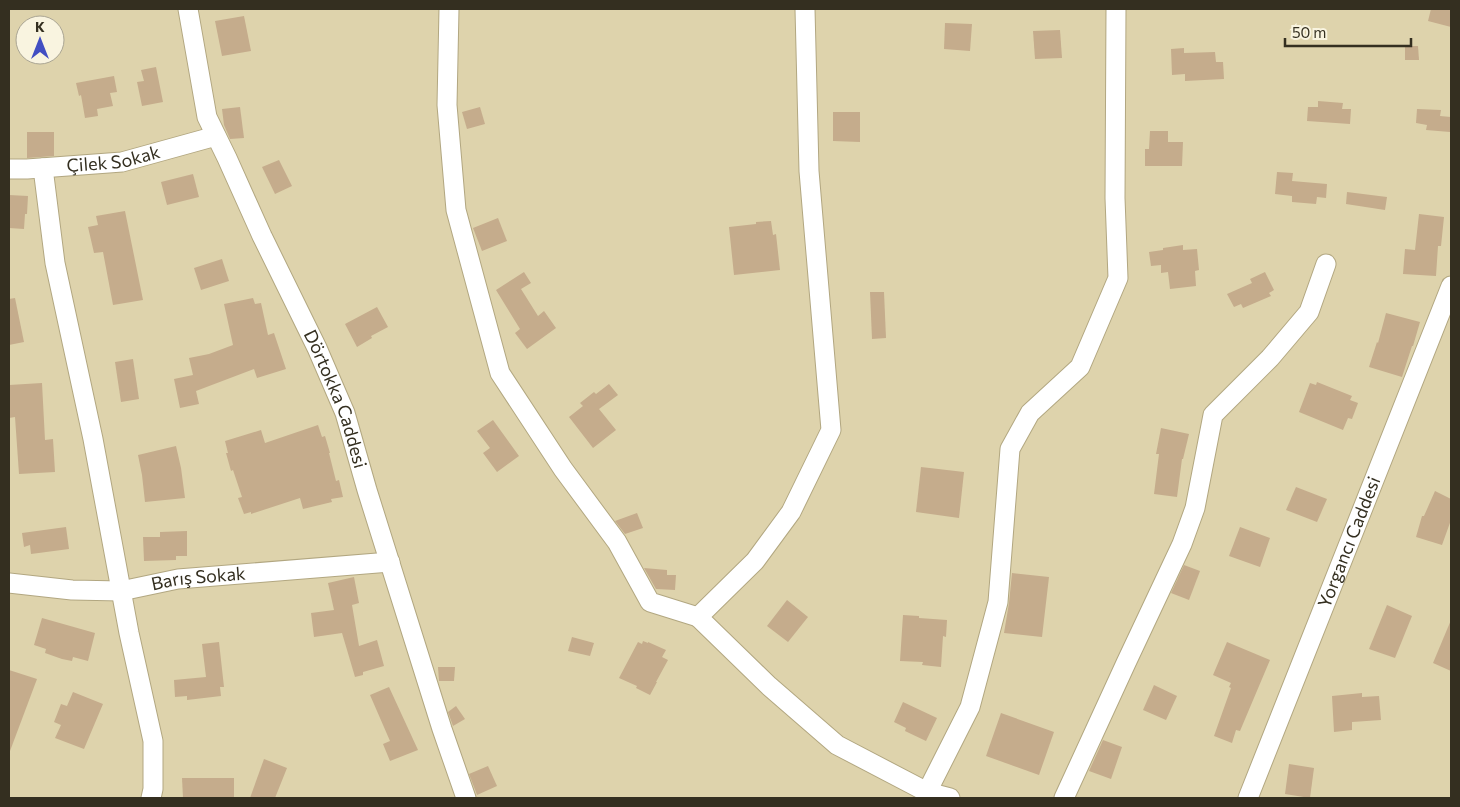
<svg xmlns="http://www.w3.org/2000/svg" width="1460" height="807" viewBox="0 0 1460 807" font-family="Commissioner,sans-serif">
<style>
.building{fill:#c5ac8c}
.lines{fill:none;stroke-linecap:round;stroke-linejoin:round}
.minor-casing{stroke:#b2a781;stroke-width:21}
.minor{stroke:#fff;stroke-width:19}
.labels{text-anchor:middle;stroke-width:5;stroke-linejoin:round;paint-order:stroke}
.street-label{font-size:18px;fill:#342f20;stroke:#f9f4e0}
</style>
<rect width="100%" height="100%" fill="#ded3ac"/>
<!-- building -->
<g class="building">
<polygon points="1431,9 1451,9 1451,27 1428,21"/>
<polygon points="244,16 251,51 222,56 215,21"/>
<polygon points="945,23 972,24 970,51 944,49"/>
<polygon points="1060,30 1062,58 1035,59 1033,31"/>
<polygon points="1405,46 1418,46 1419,60 1405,60"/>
<polygon points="1184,48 1184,53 1215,52 1216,62 1223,62 1224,79 1185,81 1185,74 1172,75 1171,49"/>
<polygon points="156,67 163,102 142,106 137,82 144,81 141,70"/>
<polygon points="114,76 117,92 110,93 113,106 97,109 98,116 85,118 81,95 79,96 76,83"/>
<polygon points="1318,101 1343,103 1342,109 1351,109 1350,124 1307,121 1308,107 1318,107"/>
<polygon points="240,107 244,138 230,139 224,125 222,109"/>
<polygon points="480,107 485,124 467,129 462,112"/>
<polygon points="1417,109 1441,110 1440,116 1451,117 1450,132 1426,130 1427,125 1416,123"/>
<polygon points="833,112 860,112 860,142 833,141"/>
<polygon points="1150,131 1168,131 1168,142 1183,142 1182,166 1145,166 1145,149 1149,149"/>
<polygon points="27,132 54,132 54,156 27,158"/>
<polygon points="279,160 292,186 275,194 262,167"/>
<polygon points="1277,172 1293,173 1292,181 1327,184 1326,198 1317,197 1316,204 1292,202 1292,196 1275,194"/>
<polygon points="193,174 199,197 167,205 161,182"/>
<polygon points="1347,192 1387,197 1385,210 1346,204"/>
<polygon points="9,195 28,196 27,214 25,214 24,229 9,228"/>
<polygon points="125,211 143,300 113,305 103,252 94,253 88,227 98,225 96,216"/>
<polygon points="1419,214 1444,217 1441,246 1438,246 1436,276 1403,274 1405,249 1415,250"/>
<polygon points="498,218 507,241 482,251 473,228"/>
<polygon points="771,221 773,235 776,234 780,270 734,275 729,227 756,224 756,222"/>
<polygon points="1183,245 1183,250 1197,249 1199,270 1195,271 1196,286 1170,289 1168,272 1161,273 1161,265 1151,266 1149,252 1163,250 1163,248"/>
<polygon points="222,259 229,281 201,290 194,268"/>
<polygon points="524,272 531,283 521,289 538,316 544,311 556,328 527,349 515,333 520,329 496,290"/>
<polygon points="1265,272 1274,290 1269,293 1271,296 1243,308 1241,304 1234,307 1227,294 1252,283 1250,279"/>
<polygon points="870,292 884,292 886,338 872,339"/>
<polygon points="15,298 24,342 9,345 9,299"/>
<polygon points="253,298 255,304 261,303 268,335 274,333 286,369 257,378 254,369 196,391 199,404 180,408 174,379 193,375 189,358 209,354 233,345 224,304"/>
<polygon points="377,307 388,327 371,336 372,338 357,347 345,324"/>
<polygon points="1386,313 1420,322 1413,346 1412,346 1402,377 1369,367 1377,342 1378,343"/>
<polygon points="133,359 139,399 121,402 115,362"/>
<polygon points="1317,382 1352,396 1350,400 1358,403 1352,419 1348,418 1343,430 1299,412 1310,383 1316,385"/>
<polygon points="42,383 45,440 53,439 55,472 19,474 15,417 9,418 9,385"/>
<polygon points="609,384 618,395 599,409 616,430 593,448 569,417 583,406 580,403 594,392 596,394"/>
<polygon points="493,420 519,456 497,472 483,453 490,448 477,431"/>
<polygon points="318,425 322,437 325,436 330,453 329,453 336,481 339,480 343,497 331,499 332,502 303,509 300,498 251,514 251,512 244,514 238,498 242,497 233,470 231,471 226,453 228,453 225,441 261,430 265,443"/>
<polygon points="1161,428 1189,434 1183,459 1182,459 1177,497 1154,494 1159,454 1156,454"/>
<polygon points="176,446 181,468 185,498 145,502 142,475 138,455"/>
<polygon points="921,467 964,472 959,518 916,512"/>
<polygon points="1296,487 1327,499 1317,522 1286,510"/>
<polygon points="1435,491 1451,499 1451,520 1442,545 1416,537 1422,516 1424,516"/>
<polygon points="637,513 643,528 625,534 615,521"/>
<polygon points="66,527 69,549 31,554 30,545 24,547 22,533"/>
<polygon points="1240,527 1270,538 1260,567 1229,556"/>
<polygon points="187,531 187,556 176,556 176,560 144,561 143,537 160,537 160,532"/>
<polygon points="1184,565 1200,571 1189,600 1171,593"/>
<polygon points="644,568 667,570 667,575 676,575 675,590 656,589"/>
<polygon points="1012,573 1049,577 1042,637 1004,633 1009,603"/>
<polygon points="354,577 359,603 352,605 359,646 377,640 384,666 363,672 363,675 355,677 342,633 314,637 311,613 334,610 328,583"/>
<polygon points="787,600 808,617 788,642 767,626"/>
<polygon points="1387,605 1412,616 1395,658 1369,649"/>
<polygon points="903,615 919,616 919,618 947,620 946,637 943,636 941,667 922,665 923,662 900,661"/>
<polygon points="42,618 95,633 88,661 73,657 72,661 62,659 45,653 46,649 34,645"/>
<polygon points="1451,620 1451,671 1433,663"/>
<polygon points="572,637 594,643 590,656 568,651"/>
<polygon points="643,641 648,643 648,642 666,650 662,657 668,660 656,682 657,682 650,695 636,688 637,686 619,678 638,642 642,644"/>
<polygon points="219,642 224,687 220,687 221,696 187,700 187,696 175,697 174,680 206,677 202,644"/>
<polygon points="1227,642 1270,660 1240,731 1236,730 1232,743 1214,736 1231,688 1229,687 1231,683 1213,675"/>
<polygon points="438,667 455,667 454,681 439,681"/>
<polygon points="9,670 37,679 10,751 9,751"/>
<polygon points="1154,685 1177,696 1166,720 1143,710"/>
<polygon points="389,687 418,750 390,761 383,744 390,741 370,695"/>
<polygon points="73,692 103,704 84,749 55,738 61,725 54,722 61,704 67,706"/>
<polygon points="1362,693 1362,697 1379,696 1381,720 1352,722 1352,730 1334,732 1332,696"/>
<polygon points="903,702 937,718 926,741 905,731 906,728 894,722"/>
<polygon points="456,706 465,719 453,726 448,712"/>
<polygon points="1001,713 1054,732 1039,775 986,756"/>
<polygon points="1103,740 1122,747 1111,779 1089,771"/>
<polygon points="264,759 287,768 275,798 250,798"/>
<polygon points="1289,764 1314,768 1310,798 1285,794"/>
<polygon points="488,766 497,786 477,795 469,774"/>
<polygon points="182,778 234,778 234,798 183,798"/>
</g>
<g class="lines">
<defs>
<g id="minor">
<path id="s1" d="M188,9L207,117L227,158L262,236L317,348L345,413L367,490L442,729L466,798"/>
<polyline points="449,9 447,105 456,210 500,373 563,469 617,542 650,602 698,617"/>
<polyline points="805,9 809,171 831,430 791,512 755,561 698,617 769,686 837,745 927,792 928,798"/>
<polyline points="43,168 55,263 93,439 129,633 153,741 153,789 151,798"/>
<path id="s2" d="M9,169H27L122,162L216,136"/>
<path id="s3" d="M9,583L72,590L121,591L178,579L390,562"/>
<polyline points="950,798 927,792 970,707 998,602 1010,449 1030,413 1080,367 1118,278 1115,198 1116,9"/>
<polyline points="1064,798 1126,663 1182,544 1195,508 1213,415 1270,358 1309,312 1326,264"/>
<path id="s4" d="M1248,798L1451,286"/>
</g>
</defs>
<!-- minor casing -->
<use href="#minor" class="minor-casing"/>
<!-- minor -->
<use href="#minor" class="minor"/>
</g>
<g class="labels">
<!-- street labels -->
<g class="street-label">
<text dy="6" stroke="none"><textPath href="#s2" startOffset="105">Çilek Sokak</textPath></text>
<text dy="6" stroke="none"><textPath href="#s1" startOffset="420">Dörtokka Caddesi</textPath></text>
<text dy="6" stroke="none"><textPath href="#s4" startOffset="275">Yorgancı Caddesi</textPath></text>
<text dy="6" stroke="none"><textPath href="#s3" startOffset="191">Barış Sokak</textPath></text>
</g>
</g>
<!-- border -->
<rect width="1460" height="807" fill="none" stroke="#342f20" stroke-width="20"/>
<!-- north arrow -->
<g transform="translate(40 40)"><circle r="24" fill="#f9f4e0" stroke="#aaa593"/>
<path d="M0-4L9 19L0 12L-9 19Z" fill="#424ec2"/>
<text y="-8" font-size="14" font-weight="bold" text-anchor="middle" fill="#342f20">K</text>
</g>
<!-- scale -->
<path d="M1285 38v8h126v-8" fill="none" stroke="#342f20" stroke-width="2.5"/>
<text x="1292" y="38" font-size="15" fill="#342f20" stroke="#f9f4e0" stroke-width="4" paint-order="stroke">50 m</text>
</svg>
